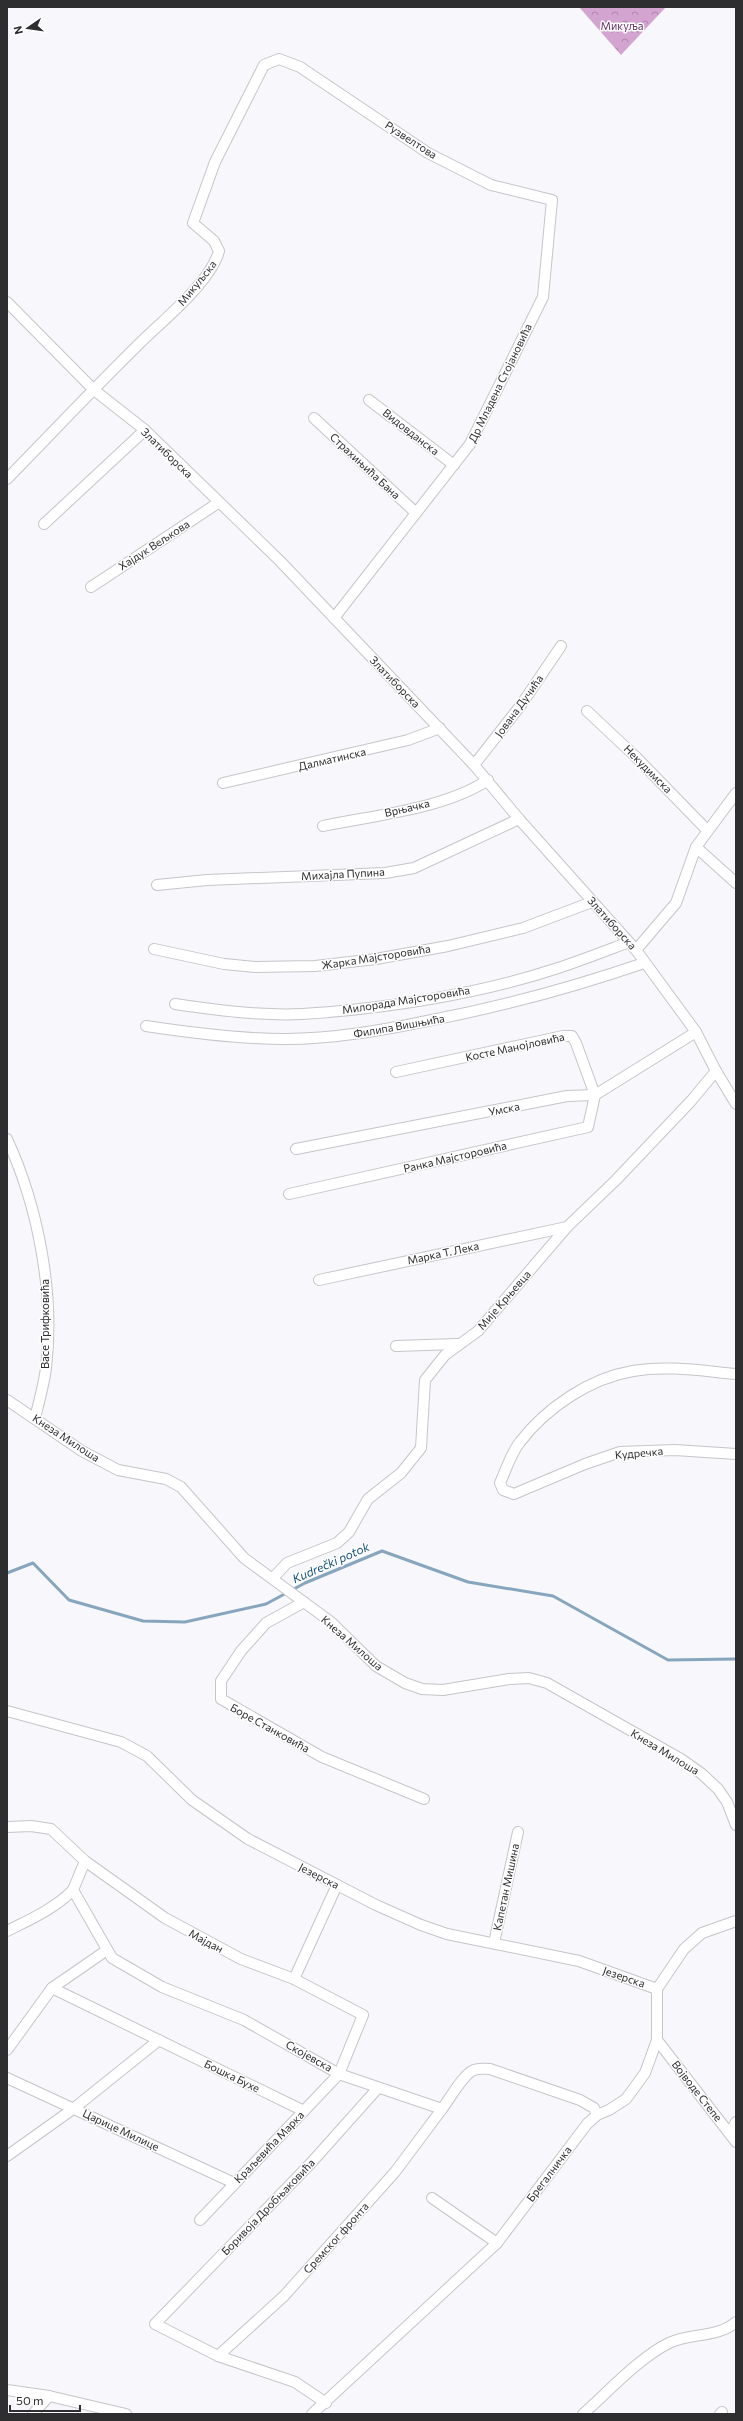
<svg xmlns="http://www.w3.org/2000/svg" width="743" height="2421" viewBox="0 0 743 2421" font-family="Commissioner,sans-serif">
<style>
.forest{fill:url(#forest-crowns)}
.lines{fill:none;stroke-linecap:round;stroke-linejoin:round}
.stream{stroke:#87a6bd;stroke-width:3}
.minor-casing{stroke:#c5c5ca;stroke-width:12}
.minor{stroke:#fff;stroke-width:10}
.labels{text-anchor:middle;stroke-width:3;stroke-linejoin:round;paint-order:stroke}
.park-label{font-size:11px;fill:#6a3168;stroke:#fff}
.street-label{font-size:11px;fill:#2e2e30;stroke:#fff}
.water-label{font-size:12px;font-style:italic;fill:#125279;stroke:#fff}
</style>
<defs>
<pattern id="forest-crowns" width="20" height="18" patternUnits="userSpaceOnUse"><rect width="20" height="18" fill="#d4a4d1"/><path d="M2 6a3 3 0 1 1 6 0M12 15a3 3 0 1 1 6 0" fill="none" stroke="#ac86aa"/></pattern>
</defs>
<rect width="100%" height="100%" fill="#f7f7fc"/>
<!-- forest -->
<polygon class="forest" points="579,7 666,7 621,55"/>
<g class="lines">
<!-- stream -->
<polyline class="stream" points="7,1573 33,1563 69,1600 143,1621 185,1622 266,1604 305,1583 382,1551 468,1582 553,1596 668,1660 736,1659"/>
<defs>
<g id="minor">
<polyline points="7,302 94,390 145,430 280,561 474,765 519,819 636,950 696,1032 716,1071 736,1104"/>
<polyline points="369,400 454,465"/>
<polyline points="314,418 416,513"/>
<path d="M7,479C51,434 94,388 139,344C162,321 211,282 219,251L214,241L193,223L215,162L264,65L279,59L300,67L428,153L491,185L552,200L543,297L470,444L334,618"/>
<polyline points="44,524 145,430"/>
<polyline points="91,587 218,503"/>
<polyline points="587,711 636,757 707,830"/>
<polyline points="474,765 521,705 561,646"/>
<polyline points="223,783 408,740 440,728"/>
<path d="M323,826C375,815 444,809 488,780"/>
<polyline points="696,847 736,883"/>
<polyline points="157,885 207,880 385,873 414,868 519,819"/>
<polyline points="154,949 224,964 255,967 315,966 376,959 448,946 523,928 592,902"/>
<polyline points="636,950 676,903 696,847 736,793"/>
<path d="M175,1004C217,1010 260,1016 302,1014C384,1009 480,994 558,968C582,960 605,951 629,942"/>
<path d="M146,1026C192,1033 238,1039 285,1039C334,1039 383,1030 432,1020C504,1006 574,987 644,963"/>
<path d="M7,1139C38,1206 55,1294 46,1368C44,1384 39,1402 35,1418"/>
<polyline points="296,1149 567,1096 595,1095 696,1032"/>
<polyline points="289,1194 588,1127 595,1095 576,1043 572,1036 563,1036 396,1072"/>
<polyline points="319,1280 567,1227"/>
<polyline points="396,1346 457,1344"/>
<path d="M736,1374C702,1371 667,1365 633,1371C590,1378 546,1408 520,1442C511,1453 506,1470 500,1483L503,1490L514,1494L585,1464L620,1452L675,1450L736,1454"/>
<polyline points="7,1400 82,1451 118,1470 166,1479 181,1487 244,1558 331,1622 376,1666 405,1683 422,1689 443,1690 509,1679 529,1678 547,1683 681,1759 702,1774 718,1789 727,1802 736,1825"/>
<polyline points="273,1578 287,1563 337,1543 349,1532 368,1499 401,1473 421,1448 425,1380 445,1355 478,1331 567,1227 616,1180 691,1101 716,1071"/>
<polyline points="304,1602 266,1623 241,1651 221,1681 221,1699 322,1757 424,1799"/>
<polyline points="7,1711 121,1742 147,1756 192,1800 248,1839 376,1905 421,1925 447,1934 579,1961 657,1989"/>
<polyline points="7,1827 31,1826 51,1829 85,1861 165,1918 241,1959 294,1979 363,2015 339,2074 200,2220"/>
<path d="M85,1861L73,1890L112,1958L162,1987L244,2020L339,2074L442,2109C449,2100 464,2073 474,2070C479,2068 484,2069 490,2069L580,2100L594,2108L597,2115"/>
<path d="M7,1931C31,1919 54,1909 73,1890"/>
<polyline points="494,1943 518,1832"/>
<polyline points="294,1979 337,1885"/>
<polyline points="52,1988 304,2111"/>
<polyline points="657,2040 736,2142"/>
<polyline points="7,2050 52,1988 107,1950"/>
<polyline points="7,2078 234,2183"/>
<polyline points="378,2088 311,2163 155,2324 218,2356 284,2296 395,2172 442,2109"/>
<polyline points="730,2133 736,2122"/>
<polyline points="7,2156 73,2109 159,2040"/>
<polyline points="432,2198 497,2243"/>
<polyline points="218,2356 295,2382 326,2403"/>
<polyline points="7,2390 49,2396 126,2414"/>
<polyline points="33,2414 49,2396"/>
<polyline points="312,2414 497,2243 587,2124 597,2115 609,2110 626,2099 645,2073 657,2040 657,1989 684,1949 702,1933 736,1921"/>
<path d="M583,2414C608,2392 640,2357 669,2343C689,2333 718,2338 736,2322"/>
<polyline points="720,2414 722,2412"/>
</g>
</defs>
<!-- minor casing -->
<use href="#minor" class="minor-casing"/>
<!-- minor -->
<use href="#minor" class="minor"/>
</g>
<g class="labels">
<!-- park labels -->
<g class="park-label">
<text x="622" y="30">Микуља</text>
</g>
<!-- street labels -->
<g class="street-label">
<text transform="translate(411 140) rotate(33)" y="4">Рузвелтова</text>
<text transform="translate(197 283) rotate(-51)" y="4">Микуљска</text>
<text transform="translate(500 383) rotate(-64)" y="4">Др Младена Стојановића</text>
<text transform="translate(411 432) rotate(38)" y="4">Видовданска</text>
<text transform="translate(167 453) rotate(44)" y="4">Златиборска</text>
<text transform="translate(365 466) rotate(43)" y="4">Страхињића Бана</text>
<text transform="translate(154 545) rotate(-33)" y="4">Хајдук Вељкова</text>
<text transform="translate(395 682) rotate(46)" y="4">Златиборска</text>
<text transform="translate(519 706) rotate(-54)" y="4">Јована Дучића</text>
<text transform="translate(332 759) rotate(-13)" y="4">Далматинска</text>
<text transform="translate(648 769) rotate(45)" y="4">Некудимска</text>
<text transform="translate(407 808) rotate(-13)" y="4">Врњачка</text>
<text transform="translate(343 874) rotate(-3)" y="4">Михајла Пупина</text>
<text transform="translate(612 923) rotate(48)" y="4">Златиборска</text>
<text transform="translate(376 957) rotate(-9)" y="4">Жарка Мајсторовића</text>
<text transform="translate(406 1000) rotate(-9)" y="4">Милорада Мајсторовића</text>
<text transform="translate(399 1026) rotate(-10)" y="4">Филипа Вишњића</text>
<text transform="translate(515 1047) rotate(-12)" y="4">Косте Манојловића</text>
<text transform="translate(504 1109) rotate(-11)" y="4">Умска</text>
<text transform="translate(455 1157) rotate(-13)" y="4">Ранка Мајсторовића</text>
<text transform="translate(443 1253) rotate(-12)" y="4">Марка Т. Лека</text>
<text transform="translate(504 1300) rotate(-49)" y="4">Мије Крњевца</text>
<text transform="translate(45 1324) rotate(-90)" y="4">Васе Трифковића</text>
<text transform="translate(66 1438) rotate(33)" y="4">Кнеза Милоша</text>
<text transform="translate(639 1453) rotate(-5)" y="4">Кудречка</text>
<text transform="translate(352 1643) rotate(41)" y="4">Кнеза Милоша</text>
<text transform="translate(270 1728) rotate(29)" y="4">Боре Станковића</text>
<text transform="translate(665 1752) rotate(31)" y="4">Кнеза Милоша</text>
<text transform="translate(319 1876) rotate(27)" y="4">Језерска</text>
<text transform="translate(506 1887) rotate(-78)" y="4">Капетан Мишина</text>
<text transform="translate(206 1941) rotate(28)" y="4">Мајдан</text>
<text transform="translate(624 1977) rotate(19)" y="4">Језерска</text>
<text transform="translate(309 2056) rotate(29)" y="4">Скојевска</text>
<text transform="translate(232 2076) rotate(26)" y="4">Бошка Бухе</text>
<text transform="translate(697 2091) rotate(52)" y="4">Војводе Степе</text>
<text transform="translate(121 2130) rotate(25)" y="4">Царице Милице</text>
<text transform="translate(269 2147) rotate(-46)" y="4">Краљевића Марка</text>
<text transform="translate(549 2174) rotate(-53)" y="4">Брегалничка</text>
<text transform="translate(268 2207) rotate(-46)" y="4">Боривоја Дробњаковића</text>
<text transform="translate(336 2238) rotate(-48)" y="4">Сремског фронта</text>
</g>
<!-- water labels -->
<g class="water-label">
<text transform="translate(331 1563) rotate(-24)" y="4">Kudrečki potok</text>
</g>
</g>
<!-- border -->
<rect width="743" height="2421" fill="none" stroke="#2e2e30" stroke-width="16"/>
<!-- north arrow -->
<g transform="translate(28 28) rotate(257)" stroke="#ffffff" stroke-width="3" paint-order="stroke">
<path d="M0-3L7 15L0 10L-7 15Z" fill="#2e2e30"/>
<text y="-6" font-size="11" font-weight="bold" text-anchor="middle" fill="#2e2e30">N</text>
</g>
<!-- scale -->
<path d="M10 2405v6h70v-6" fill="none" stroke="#2e2e30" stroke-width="2"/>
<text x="16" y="2405" font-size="12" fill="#2e2e30" stroke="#ffffff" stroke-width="3" paint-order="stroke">50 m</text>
</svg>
